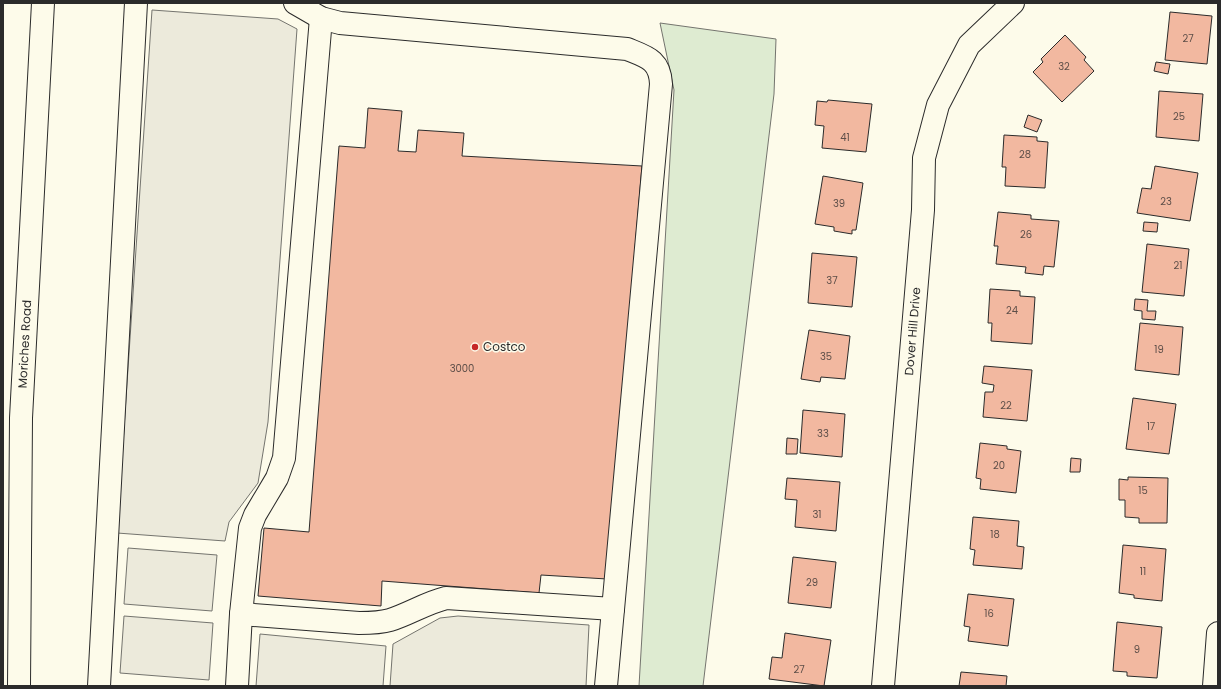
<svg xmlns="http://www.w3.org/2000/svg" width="1221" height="689" viewBox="0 0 1221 689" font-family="Poppins,sans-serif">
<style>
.green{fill:#deebd1;stroke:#74746e}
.parking{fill:#eceadb;stroke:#74746e}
.building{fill:#f2b8a0;stroke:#2b2b2b}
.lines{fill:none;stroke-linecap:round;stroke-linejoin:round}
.minor-casing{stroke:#2b2b2b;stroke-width:24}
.minor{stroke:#fdfbea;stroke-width:22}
.poi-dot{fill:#c62828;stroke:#fdfbea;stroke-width:1.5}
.labels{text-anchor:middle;stroke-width:3;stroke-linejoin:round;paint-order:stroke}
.number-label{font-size:10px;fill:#5d4e48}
.street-label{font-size:12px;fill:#2b2b2b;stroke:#fdfbea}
.poi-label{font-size:12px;fill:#2b2b2b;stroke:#fdfbea;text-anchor:start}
</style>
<rect width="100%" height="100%" fill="#fdfbea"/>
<!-- green -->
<polygon class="green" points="660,23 776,39 774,94 703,686 639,686 674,90"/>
<!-- parking -->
<g class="parking">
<polygon points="152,10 278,19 297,29 268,422 258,483 229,522 225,541 117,533"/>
<polygon points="128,548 217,555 212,611 124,604"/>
<polygon points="124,616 213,623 209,680 120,673"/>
<polygon points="458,616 589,625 586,686 390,686 393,644 440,618"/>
<polygon points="260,634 386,646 383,686 256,686"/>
</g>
<!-- building -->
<g class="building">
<polygon points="1170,12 1212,16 1207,64 1165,60"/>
<polygon points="1065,35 1086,57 1084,60 1094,71 1062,102 1033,72 1043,62 1041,59"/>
<polygon points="1156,62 1170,64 1168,74 1154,71"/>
<polygon points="1159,91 1203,94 1199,141 1156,137"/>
<polygon points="828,100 872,104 866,152 822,148 824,126 815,125 817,101 827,102"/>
<polygon points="368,108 402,111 398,151 416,152 418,130 464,133 462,156 642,166 607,579 541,575 539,593 382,581 381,606 258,596 264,528 309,532 339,146 365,148"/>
<polygon points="1028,115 1042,120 1037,132 1024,127"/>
<polygon points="1004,135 1037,137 1037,141 1048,142 1045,188 1005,186 1006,167 1002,167"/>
<polygon points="1155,166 1198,173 1190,221 1137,213 1142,188 1151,189"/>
<polygon points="823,176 863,183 856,230 852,230 852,234 834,231 834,227 815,224"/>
<polygon points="998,212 1031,215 1031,219 1059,221 1054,267 1044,266 1043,275 1025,273 1026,267 996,264 998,246 994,246"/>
<polygon points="1144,222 1158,223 1157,232 1143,231"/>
<polygon points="1147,244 1189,249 1184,296 1142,292"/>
<polygon points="812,253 857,257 852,307 808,303"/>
<polygon points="990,289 1020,291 1020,296 1035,297 1032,344 991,341 992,323 988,323"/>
<polygon points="1135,299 1148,300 1147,311 1156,311 1155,320 1142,319 1142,311 1134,310"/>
<polygon points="1140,323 1183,327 1179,375 1135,370"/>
<polygon points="809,330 850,336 845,379 821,377 820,382 801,379"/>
<polygon points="984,366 1032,370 1027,421 983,417 985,392 993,392 994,385 982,383"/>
<polygon points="1133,398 1176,404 1169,454 1126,449"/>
<polygon points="803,410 845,414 842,457 800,453"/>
<polygon points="787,438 798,439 797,454 786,454"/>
<polygon points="980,443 1007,446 1007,449 1021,451 1016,493 980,489 981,479 976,478"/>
<polygon points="1071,458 1081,459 1080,472 1070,472"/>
<polygon points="1128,477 1168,478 1167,523 1139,523 1139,518 1125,517 1125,500 1119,500 1119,479 1128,480"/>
<polygon points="787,478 840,482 836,531 795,527 797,500 785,499"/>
<polygon points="973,517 1019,521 1017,546 1024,547 1022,569 973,565 975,550 970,549"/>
<polygon points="1123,545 1166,549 1162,601 1134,598 1134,595 1119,593"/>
<polygon points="793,557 836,562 831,608 788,603"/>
<polygon points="968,594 1014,599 1008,646 968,641 970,627 964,626"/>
<polygon points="1117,622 1162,627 1157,678 1127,676 1127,672 1113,671"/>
<polygon points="785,633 831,640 824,686 769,679 772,657 782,658"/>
<polygon points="961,672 1007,676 1006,686 959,686"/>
</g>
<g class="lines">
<defs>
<g id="minor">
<path d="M295,3L321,18L340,23L627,49C647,57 660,60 661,84L606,686"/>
<path d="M241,614L359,623C369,623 380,623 390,620C409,614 426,603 446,598L613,609"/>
<path id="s1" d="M19,686L21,418L43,3"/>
<polyline points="99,686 136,3"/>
<polyline points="237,686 241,614 250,528 255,515 277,478 284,458 321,18"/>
<path id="s2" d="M883,686L923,210L924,158L938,105L969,45L1013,3"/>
<polyline points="1214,686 1218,633"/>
</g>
</defs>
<!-- minor casing -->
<use href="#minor" class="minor-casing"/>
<!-- minor -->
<use href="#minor" class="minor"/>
</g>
<!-- markers -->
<circle class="poi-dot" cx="475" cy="347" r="4"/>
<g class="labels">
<!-- number labels -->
<g class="number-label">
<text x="1188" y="42">27</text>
<text x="1064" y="70">32</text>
<text x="1179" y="120">25</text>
<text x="845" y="141">41</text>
<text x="1025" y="158">28</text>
<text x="1166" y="205">23</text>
<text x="839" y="207">39</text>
<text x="1026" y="238">26</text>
<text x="1178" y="269">21</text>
<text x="832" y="284">37</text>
<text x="1012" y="314">24</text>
<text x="1159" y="353">19</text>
<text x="826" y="360">35</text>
<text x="462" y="372">3000</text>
<text x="1006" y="409">22</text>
<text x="1151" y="430">17</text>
<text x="823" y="437">33</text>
<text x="999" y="469">20</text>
<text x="1143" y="494">15</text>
<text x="817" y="518">31</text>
<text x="995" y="538">18</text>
<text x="1143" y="575">11</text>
<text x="812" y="586">29</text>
<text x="989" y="617">16</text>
<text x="1137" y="653">9</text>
<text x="799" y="673">27</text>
</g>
<!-- street labels -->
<g class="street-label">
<text dy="4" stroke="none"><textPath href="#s2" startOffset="356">Dover Hill Drive</textPath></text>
<text dy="4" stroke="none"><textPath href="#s1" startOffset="342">Moriches Road</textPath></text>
</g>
<!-- poi labels -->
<g class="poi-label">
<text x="483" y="351">Costco</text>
</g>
</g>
<!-- border -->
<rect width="1221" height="689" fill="none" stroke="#2b2b2b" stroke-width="8"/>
</svg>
